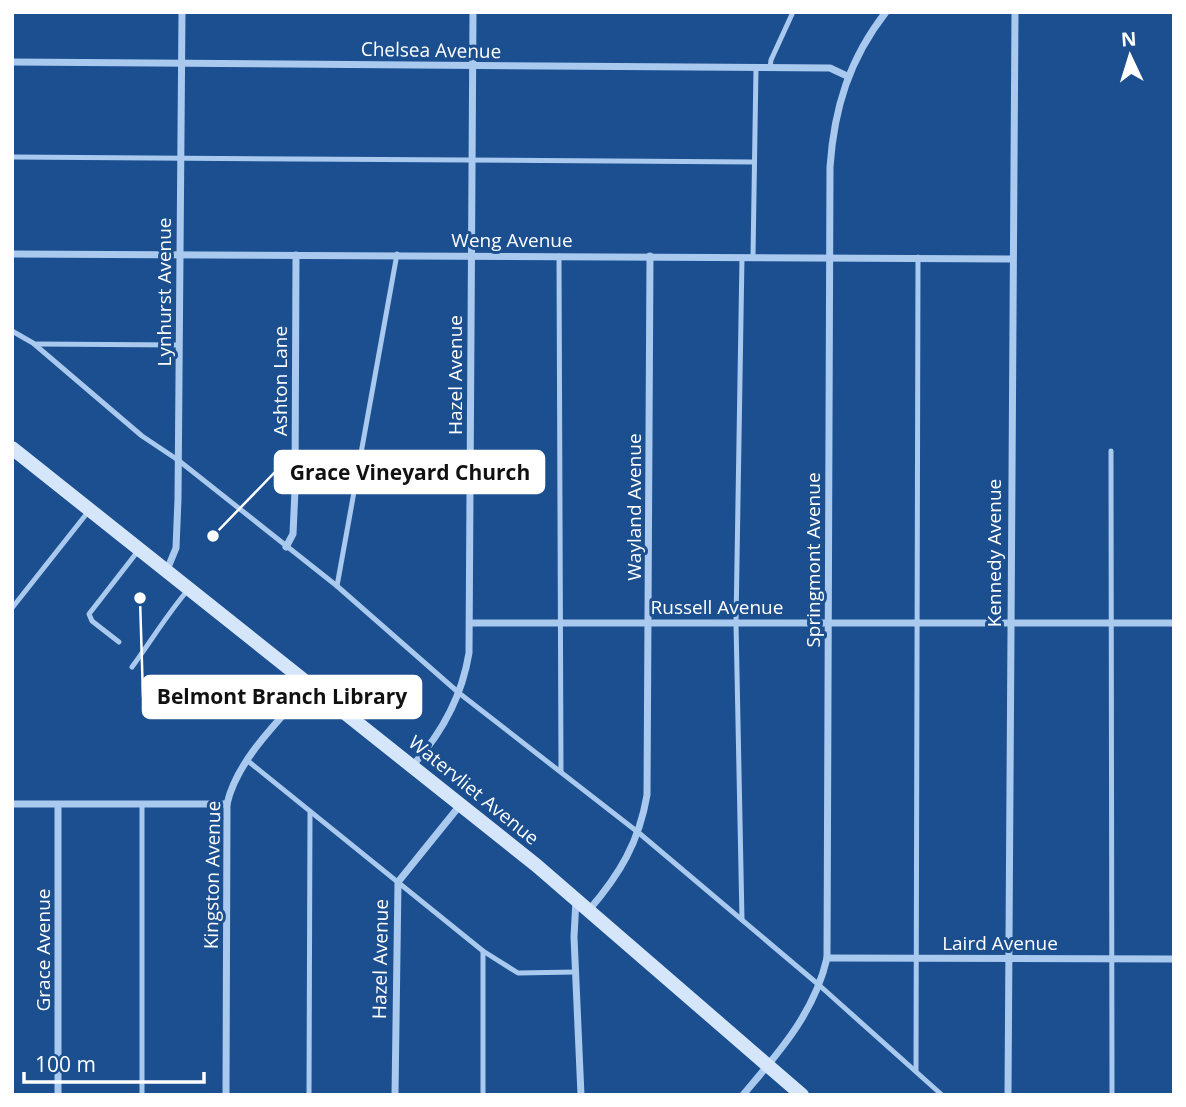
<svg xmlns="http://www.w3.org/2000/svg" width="1186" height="1107" viewBox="0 0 1186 1107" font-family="'Open Sans',sans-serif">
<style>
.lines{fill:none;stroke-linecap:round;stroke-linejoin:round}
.lane{stroke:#a9c9ee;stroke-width:5}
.street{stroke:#a9c9ee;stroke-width:7}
.secondary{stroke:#d6e6fa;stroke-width:14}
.labels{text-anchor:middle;stroke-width:6;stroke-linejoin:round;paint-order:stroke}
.street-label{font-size:19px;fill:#fff;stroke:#1b4f8f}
.leader{fill:none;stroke:#fff;stroke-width:2.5}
.callout-dot{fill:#fff;stroke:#1b4f8f;stroke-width:2.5}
.callout{fill:#fff;stroke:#fff;stroke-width:2.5}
.callout-label{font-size:21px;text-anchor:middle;font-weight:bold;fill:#111}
</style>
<rect width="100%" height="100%" fill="#1b4f8f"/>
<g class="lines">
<!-- lane -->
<g class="lane">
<polyline points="770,68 771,60 793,12"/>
<polyline points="12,157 754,162"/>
<polyline points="559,256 561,772"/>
<polyline points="753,257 756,68"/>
<polyline points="12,331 33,343 142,436 178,460 337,586 459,693 639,833 819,985 942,1095"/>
<polyline points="36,344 179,345"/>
<polyline points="1111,451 1112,1095"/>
<polyline points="337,586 397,254"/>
<polyline points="12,608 88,512"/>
<polyline points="119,642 92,621 89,614 138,551"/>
<path d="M132,667C151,641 166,616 187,591"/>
<polyline points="248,761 483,951 518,973 576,972"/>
<polyline points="142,805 142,1095"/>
<polyline points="742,920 736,623 742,257"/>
<polyline points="483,951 483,1095"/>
<polyline points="916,1071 918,257"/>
<polyline points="309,1095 310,813"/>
</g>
<!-- street -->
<g class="street">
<polyline points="12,62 830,68 847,76"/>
<polyline points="12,254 1011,259"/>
<polyline points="286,547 293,534 295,490 296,255"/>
<polyline points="167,570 176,548 178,499 182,12"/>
<polyline points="471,623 1174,623"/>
<path d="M413,765C442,733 462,696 469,653L473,12"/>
<polyline points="12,804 227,804"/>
<polyline points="576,899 574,937 581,1095"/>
<path d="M589,910C620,874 639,842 647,795L650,256"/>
<polyline points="827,958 1174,959"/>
<polyline points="58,1095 58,805"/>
<path d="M226,1095L227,804C237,759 281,719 310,685"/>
<polyline points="395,1095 398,882 461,804"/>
<path d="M743,1095C779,1052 814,1014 827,958L830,167C834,109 849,59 886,12"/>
<polyline points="1008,1095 1015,12"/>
</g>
<!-- secondary -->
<polyline class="secondary" points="12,448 536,865 802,1095"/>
</g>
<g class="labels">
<!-- street labels -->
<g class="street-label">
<text transform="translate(431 50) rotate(1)" y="7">Chelsea Avenue</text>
<text x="512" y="247">Weng Avenue</text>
<text transform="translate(164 292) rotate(-90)" y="7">Lynhurst Avenue</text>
<text transform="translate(455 375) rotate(-90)" y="7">Hazel Avenue</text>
<text transform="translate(280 381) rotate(-90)" y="7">Ashton Lane</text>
<text transform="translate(634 507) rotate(-90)" y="7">Wayland Avenue</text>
<text transform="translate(994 553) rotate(-90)" y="7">Kennedy Avenue</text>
<text transform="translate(813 560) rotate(-90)" y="7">Springmont Avenue</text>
<text x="717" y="614">Russell Avenue</text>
<text transform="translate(474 790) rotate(39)" y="7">Watervliet Avenue</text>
<text transform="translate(212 875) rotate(-89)" y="7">Kingston Avenue</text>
<text x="1000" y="950">Laird Avenue</text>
<text transform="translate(43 950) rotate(-90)" y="7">Grace Avenue</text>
<text transform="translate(380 959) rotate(-89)" y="7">Hazel Avenue</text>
</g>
</g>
<!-- callouts -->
<path class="leader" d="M213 536L275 472M140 598L143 697"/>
<g class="callout-dot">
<circle cx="213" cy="536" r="7"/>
<circle cx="140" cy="598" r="7"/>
</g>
<g class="callout">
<rect x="275" y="451" width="269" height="42" rx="7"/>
<rect x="143" y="676" width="278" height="42" rx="7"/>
</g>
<g class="callout-label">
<text x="410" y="480">Grace Vineyard Church</text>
<text x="282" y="704">Belmont Branch Library</text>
</g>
<!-- border -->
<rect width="1186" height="1107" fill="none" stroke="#ffffff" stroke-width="28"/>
<!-- north arrow -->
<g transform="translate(1130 56) rotate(356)" stroke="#1b4f8f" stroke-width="5" paint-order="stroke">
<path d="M0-5L12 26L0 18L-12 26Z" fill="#ffffff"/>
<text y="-10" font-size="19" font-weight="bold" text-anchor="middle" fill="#ffffff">N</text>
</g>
<!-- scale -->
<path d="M24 1072v10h180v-10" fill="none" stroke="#ffffff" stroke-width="3.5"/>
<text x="35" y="1072" font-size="21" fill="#ffffff" stroke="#1b4f8f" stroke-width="5" paint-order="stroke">100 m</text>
</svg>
